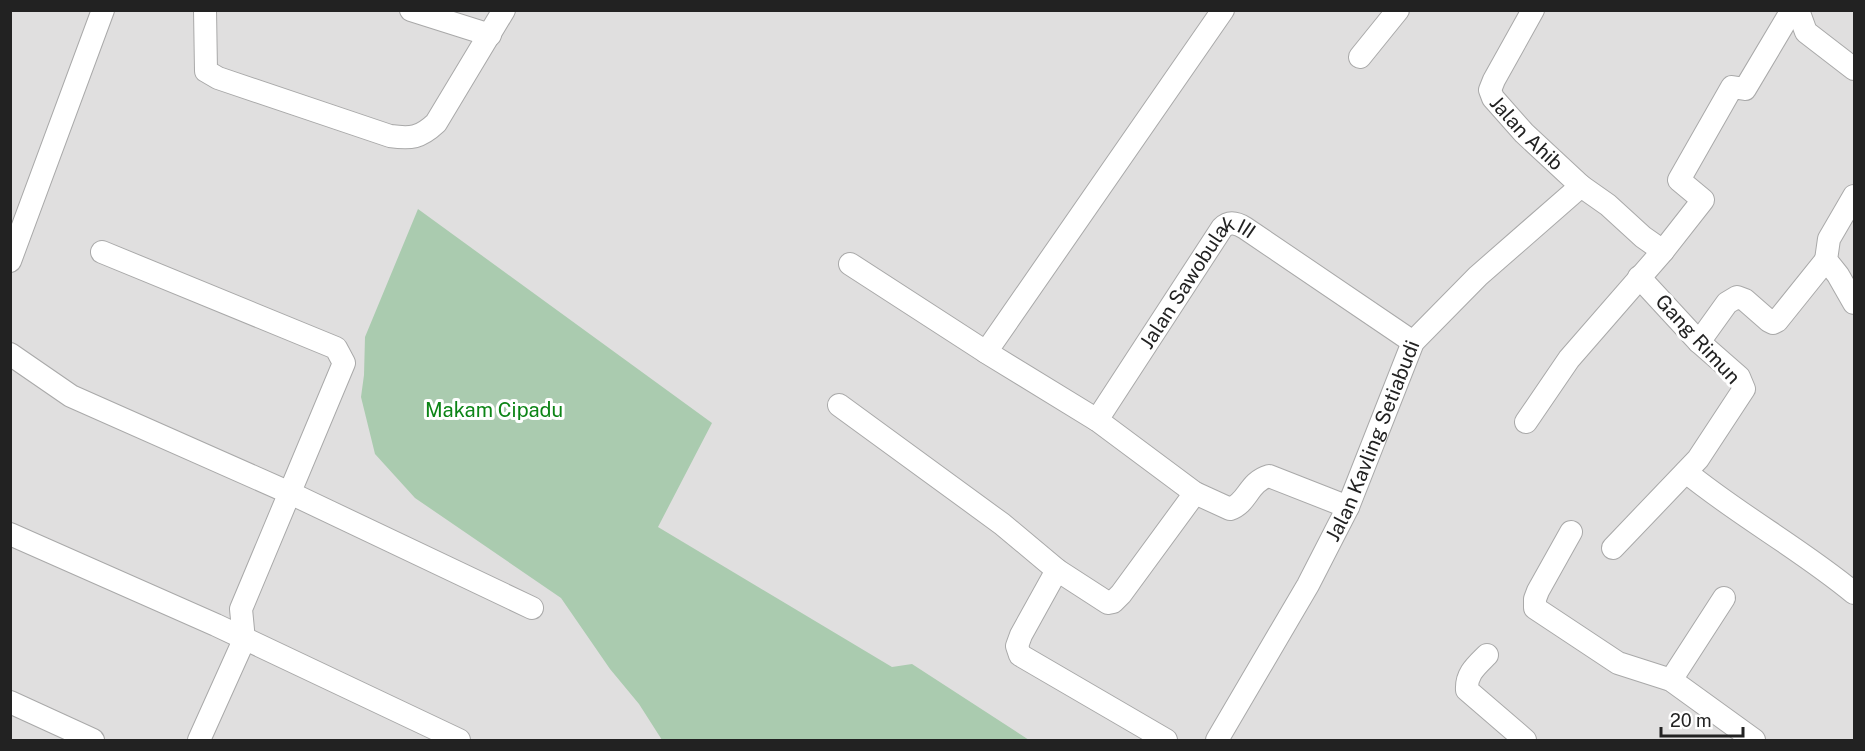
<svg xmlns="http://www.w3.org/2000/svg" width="1865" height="751" viewBox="0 0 1865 751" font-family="'Public Sans',sans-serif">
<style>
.residential{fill:#e0dfdf}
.cemetery{fill:#aacbaf}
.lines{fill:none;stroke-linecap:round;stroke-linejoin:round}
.minor-casing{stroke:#a9a9a9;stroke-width:24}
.minor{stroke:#fff;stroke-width:22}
.labels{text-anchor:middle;stroke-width:6;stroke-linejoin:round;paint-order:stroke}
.street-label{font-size:20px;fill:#222;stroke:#fff}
.park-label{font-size:20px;fill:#0c8416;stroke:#fff}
</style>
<rect width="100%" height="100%" fill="#f2efe9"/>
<!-- residential -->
<polygon class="residential" points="10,11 1854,11 1854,740 11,740"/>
<!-- cemetery -->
<polygon class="cemetery" points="418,209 712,423 658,527 892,667 912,664 1029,740 662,740 639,704 610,669 561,598 415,498 375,454 361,397 364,375 365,337"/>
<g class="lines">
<defs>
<g id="minor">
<path d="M205,10L206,71L218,78L390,136C411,139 420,138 436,123L504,10"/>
<polyline points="411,10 490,35"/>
<path id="s1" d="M1533,10L1494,80L1490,90L1493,98L1524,133L1581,186L1608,205L1643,237L1663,251"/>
<polyline points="1798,10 1806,32 1854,69"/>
<polyline points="1360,57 1398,10"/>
<polyline points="1854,196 1829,239 1826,260 1838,275 1854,303"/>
<polyline points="102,252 336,348 344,363 241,609 244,640 199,740"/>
<polyline points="10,261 103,10"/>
<path d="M850,264L986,352L1097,420L1195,493L1230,509C1248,503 1248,482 1269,476L1348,507"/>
<polyline points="1699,342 1727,303 1737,297 1745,300 1769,321 1773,323 1777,321 1826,260"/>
<polyline points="986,352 1223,10"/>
<polyline points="10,354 71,396 290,493 532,608"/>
<polyline points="839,405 1002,524 1057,570 1108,603 1113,602 1121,594 1195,493"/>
<path id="s2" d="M1097,420L1222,228C1229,221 1237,223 1245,228L1413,342"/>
<polyline points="1526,422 1569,359 1663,251 1703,200 1679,180 1732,87 1745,89 1792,10"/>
<path d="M1686,472C1740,516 1801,549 1854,593"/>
<polyline points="1571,532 1538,591 1535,599 1535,608 1618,663 1671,680 1754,740"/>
<polyline points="10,534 216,625 459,740"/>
<polyline points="1613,548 1698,459 1744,389 1739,377 1699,342 1639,277"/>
<polyline points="1057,570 1021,635 1017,646 1020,655 1166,740"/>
<path d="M1487,655C1476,666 1466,674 1467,690L1525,740"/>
<polyline points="1671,680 1724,598"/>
<polyline points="10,702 93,740"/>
<path id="s3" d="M1217,740L1308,585L1348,507L1413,342L1478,276L1581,186"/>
</g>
</defs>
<!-- minor casing -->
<use href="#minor" class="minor-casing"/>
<!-- minor -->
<use href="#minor" class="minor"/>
</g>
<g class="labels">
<!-- street labels -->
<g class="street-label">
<text dy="7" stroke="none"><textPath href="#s1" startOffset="148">Jalan Ahib</textPath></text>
<text dy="7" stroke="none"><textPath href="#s2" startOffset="176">Jalan Sawobulak III</textPath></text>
<text transform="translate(1698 339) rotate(47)" y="7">Gang Rimun</text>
<text dy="7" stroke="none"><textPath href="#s3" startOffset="338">Jalan Kavling Setiabudi</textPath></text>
</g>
<!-- park labels -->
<g class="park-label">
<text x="494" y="417">Makam Cipadu</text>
</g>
</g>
<!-- border -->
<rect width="1865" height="751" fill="none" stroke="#222222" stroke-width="24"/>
<!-- scale -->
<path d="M1661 727v9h82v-9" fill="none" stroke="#222222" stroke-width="3"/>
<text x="1670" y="727" font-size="18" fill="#222222" stroke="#ffffff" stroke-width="4.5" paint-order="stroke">20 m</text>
</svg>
